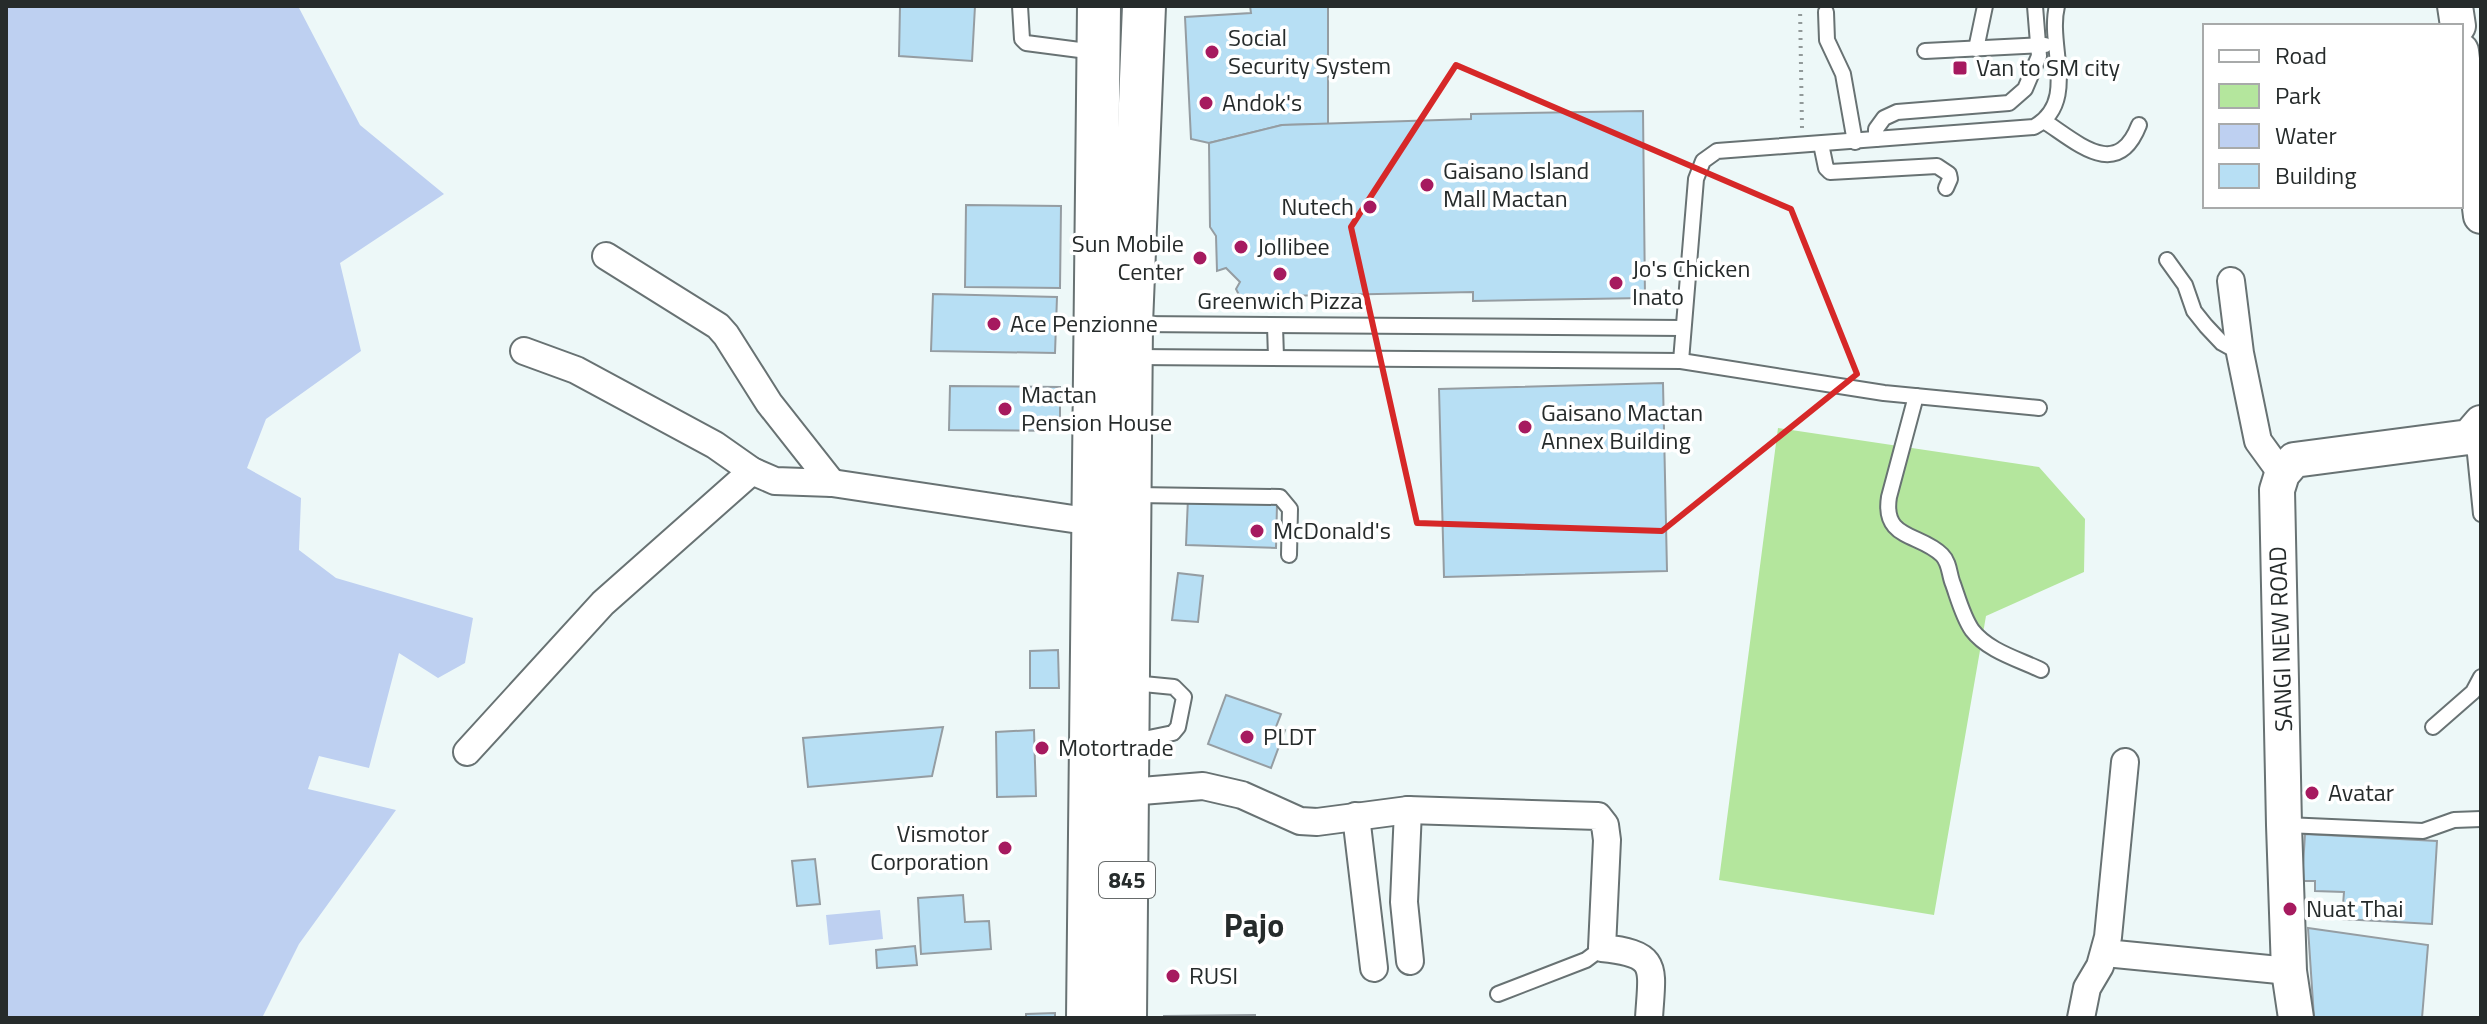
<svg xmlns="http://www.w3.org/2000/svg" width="2487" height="1024" viewBox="0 0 2487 1024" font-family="'Titillium Web',sans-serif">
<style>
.green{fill:#b4e69d}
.water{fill:#bed0f1}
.building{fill:#b7dff4;stroke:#959da2;stroke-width:2}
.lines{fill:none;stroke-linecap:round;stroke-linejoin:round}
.service-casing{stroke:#687273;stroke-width:18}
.minor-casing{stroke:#687273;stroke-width:30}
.tertiary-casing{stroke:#687273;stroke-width:38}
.primary-casing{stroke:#687273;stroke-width:46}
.path{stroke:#919999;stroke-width:4;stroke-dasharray:2 6;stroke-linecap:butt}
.service{stroke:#fff;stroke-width:14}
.minor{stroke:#fff;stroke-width:26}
.tertiary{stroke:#fff;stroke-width:34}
.primary{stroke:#fff;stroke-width:42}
.marked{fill:none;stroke:#d62828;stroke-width:6;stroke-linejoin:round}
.poi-dot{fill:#a61a5f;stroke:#fff;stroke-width:3}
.labels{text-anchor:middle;stroke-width:7;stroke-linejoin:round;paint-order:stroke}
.shield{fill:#fff;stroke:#676b6b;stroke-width:2}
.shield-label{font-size:22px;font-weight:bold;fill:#262b2b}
.poi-label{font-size:24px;fill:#262b2b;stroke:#fff;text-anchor:start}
.street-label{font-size:24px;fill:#262b2b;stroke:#fff}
.district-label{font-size:32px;font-weight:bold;fill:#262b2b;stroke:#fff}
</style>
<rect width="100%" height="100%" fill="#edf8f8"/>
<!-- green -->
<polygon class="green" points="1778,428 2039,467 2085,519 2084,572 1986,616 1934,915 1719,880"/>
<!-- water -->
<g class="water">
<polygon points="6,6 298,6 360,125 444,194 340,263 361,351 266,419 247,468 301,498 299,550 336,578 473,618 465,663 438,678 399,653 369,768 319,756 308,789 396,810 299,944 262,1018 6,1018"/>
<polygon points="880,910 883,939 829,945 826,915"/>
</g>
<!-- building -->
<g class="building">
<polygon points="900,6 975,6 972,61 899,56"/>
<polygon points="1250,6 1328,6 1328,124 1282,125 1209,143 1191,139 1185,17 1251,13"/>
<polygon points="1643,111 1645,298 1473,301 1473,292 1240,297 1236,289 1240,282 1226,268 1217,271 1216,236 1210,227 1209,143 1282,125 1471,119 1471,114"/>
<polygon points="966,205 1061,206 1060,288 965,287"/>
<polygon points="933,294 1057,297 1055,353 931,351"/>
<polygon points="1663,383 1667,571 1444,577 1439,389"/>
<polygon points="950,386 1060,387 1060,431 949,430"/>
<polygon points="1188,498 1215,503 1277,504 1276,548 1186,545"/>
<polygon points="1178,573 1203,576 1198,622 1172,620"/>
<polygon points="1058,650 1059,688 1030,688 1030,651"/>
<polygon points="1226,695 1281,714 1276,727 1285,730 1271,768 1208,744"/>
<polygon points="943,727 932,776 808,787 803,738"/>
<polygon points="1034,730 1036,796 997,797 996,732"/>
<polygon points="2305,834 2437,841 2432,924 2342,919 2344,892 2315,891 2315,881 2302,881"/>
<polygon points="815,859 820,904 797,906 792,861"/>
<polygon points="963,895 965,922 989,921 991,949 921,954 918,898"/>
<polygon points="2308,928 2428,945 2422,1018 2314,1018"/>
<polygon points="915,946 917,965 877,968 876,950"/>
<polygon points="1055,1013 1055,1018 1026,1018 1026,1014"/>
<polygon points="1255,1015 1255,1018 1164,1018 1164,1016"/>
</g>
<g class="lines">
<defs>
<g id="service">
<polyline points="1020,6 1022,39 1026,43 1095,52"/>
<polyline points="1826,12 1827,40 1843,74 1855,142"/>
<polyline points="1976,49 1985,6"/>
<polyline points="1925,51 2045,45"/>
<path d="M2044,121C2078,143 2117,181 2139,125"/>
<polyline points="1876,139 1876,129 1884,118 1897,112 2009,103 2025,89 2039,56 2035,6"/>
<polyline points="1821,144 1826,168 1830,172 1937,166 1949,174 1950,179 1946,188"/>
<polyline points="2167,260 2185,285 2194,311 2206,326 2222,343 2240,353"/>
<polyline points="1136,324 1683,328"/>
<polyline points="1275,326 1276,357"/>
<polyline points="1135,357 1681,361 1884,393 2039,408"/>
<path d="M1681,361L1696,179L1703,161L1717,151L2034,127C2079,102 2047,46 2057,6"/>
<path d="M1916,396L1889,497C1882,540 1920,533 1942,555C1950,563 1949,575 1953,584C1958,598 1963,617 1972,630C1988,651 2018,659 2041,670"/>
<polyline points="2469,437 2475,454 2481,514"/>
<polyline points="1135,495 1280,497 1290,509 1289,555"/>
<polyline points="2433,727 2473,692 2481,677"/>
<polyline points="1129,742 1173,733 1178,727 1184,697 1174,687 1133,683"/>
<polyline points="2284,825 2423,831 2454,820 2481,819"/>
<polyline points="1498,994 1586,960 1602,948"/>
</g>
<g id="minor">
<polyline points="606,256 718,326 726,335 769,403 832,483"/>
<polyline points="2231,281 2240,353 2258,441 2282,474"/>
<polyline points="524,351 576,370 715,445 752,471 775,481 832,483 1093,522"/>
<polyline points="467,752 603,603 752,471"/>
<path d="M1129,792L1203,786L1242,795L1300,821L1317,822L1408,810L1598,816L1605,825L1607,840L1602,948C1660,954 1652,967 1649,1018"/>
<polyline points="1408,810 1404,902 1410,961"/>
<polyline points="1356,816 1374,968"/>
<polyline points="2105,953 2289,971"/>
<polyline points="2081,1018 2087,988 2100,966 2108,937 2125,762"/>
</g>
<g id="tertiary">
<polyline points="2455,6 2458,26"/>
<polyline points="2461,51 2481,216"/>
<polyline points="2296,1018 2289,971 2284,825 2277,490 2282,474 2294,460 2469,437 2481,423"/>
</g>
<g id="primary">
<polyline points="1088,1018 1099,6"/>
<polyline points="1125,1018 1131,324 1144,6"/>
</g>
</defs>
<!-- service casing -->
<use href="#service" class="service-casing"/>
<!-- minor casing -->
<use href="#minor" class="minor-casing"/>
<!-- tertiary casing -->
<use href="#tertiary" class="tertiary-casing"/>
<!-- primary casing -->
<use href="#primary" class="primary-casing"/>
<!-- path -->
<polyline class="path" points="1800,6 1802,128"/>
<!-- service -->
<use href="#service" class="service"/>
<!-- minor -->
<use href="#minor" class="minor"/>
<!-- tertiary -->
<use href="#tertiary" class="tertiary"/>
<!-- primary -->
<use href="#primary" class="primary"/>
</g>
<!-- marked area -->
<path class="marked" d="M1456,65L1791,209L1857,374L1662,531L1417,523L1351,227Z"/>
<!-- markers -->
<g class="poi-dot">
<circle cx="1212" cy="52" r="8"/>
<rect x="1952" y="60" width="16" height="16" rx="4"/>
<circle cx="1206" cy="103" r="8"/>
<circle cx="1427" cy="185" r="8"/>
<circle cx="1370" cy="207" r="8"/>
<circle cx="1241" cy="247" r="8"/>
<circle cx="1200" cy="258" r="8"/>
<circle cx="1280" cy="274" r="8"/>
<circle cx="1616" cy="283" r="8"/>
<circle cx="994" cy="324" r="8"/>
<circle cx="1005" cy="409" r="8"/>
<circle cx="1525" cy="427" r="8"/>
<circle cx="1257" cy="531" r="8"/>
<circle cx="1247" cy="737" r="8"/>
<circle cx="1042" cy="748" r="8"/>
<circle cx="2312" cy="793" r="8"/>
<circle cx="1005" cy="848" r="8"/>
<circle cx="2290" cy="909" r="8"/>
<circle cx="1173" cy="976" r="8"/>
</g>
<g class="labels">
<!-- shield labels -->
<rect class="shield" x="1099" y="862" width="56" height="36" rx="6"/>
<g class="shield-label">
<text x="1127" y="888">845</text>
</g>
<!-- poi labels -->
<g class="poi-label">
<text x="1228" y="46">Social<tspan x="1228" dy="28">Security System</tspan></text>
<text x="1976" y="76">Van to SM city</text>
<text x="1222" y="111">Andok's</text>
<text x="1443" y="179">Gaisano Island<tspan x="1443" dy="28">Mall Mactan</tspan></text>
<text x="1354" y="215" text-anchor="end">Nutech</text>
<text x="1184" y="252" text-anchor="end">Sun Mobile<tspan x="1184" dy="28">Center</tspan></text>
<text x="1257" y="255">Jollibee</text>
<text x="1632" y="277">Jo's Chicken<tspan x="1632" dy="28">Inato</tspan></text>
<text x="1280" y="309" text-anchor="middle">Greenwich Pizza</text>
<text x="1010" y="332">Ace Penzionne</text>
<text x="1021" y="403">Mactan<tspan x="1021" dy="28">Pension House</tspan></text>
<text x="1541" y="421">Gaisano Mactan<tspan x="1541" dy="28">Annex Building</tspan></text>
<text x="1273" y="539">McDonald's</text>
<text x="1263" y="745">PLDT</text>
<text x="1058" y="756">Motortrade</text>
<text x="2328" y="801">Avatar</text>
<text x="989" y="842" text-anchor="end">Vismotor<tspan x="989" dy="28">Corporation</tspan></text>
<text x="2306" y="917">Nuat Thai</text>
<text x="1189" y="984">RUSI</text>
</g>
<!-- street labels -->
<g class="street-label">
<text transform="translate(2281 639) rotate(-92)" y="8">SANGI NEW ROAD</text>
</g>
<!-- district labels -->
<g class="district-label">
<text x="1254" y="937">Pajo</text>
</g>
</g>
<!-- border -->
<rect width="2487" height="1024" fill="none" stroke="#262b2b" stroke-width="16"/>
<!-- legend -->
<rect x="2203" y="24" width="260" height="184" fill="#ffffff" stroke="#a8aaaa" stroke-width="2"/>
<rect x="2219" y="50" width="40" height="12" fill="#ffffff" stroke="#a8aaaa" stroke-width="2"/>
<text x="2275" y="64" font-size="24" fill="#262b2b">Road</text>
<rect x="2219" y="84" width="40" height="24" fill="#b4e69d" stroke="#a8aaaa" stroke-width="2"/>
<text x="2275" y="104" font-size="24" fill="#262b2b">Park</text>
<rect x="2219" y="124" width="40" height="24" fill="#bed0f1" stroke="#a8aaaa" stroke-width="2"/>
<text x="2275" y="144" font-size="24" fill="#262b2b">Water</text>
<rect x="2219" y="164" width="40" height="24" fill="#b7dff4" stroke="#a8aaaa" stroke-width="2"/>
<text x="2275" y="184" font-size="24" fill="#262b2b">Building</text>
</svg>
